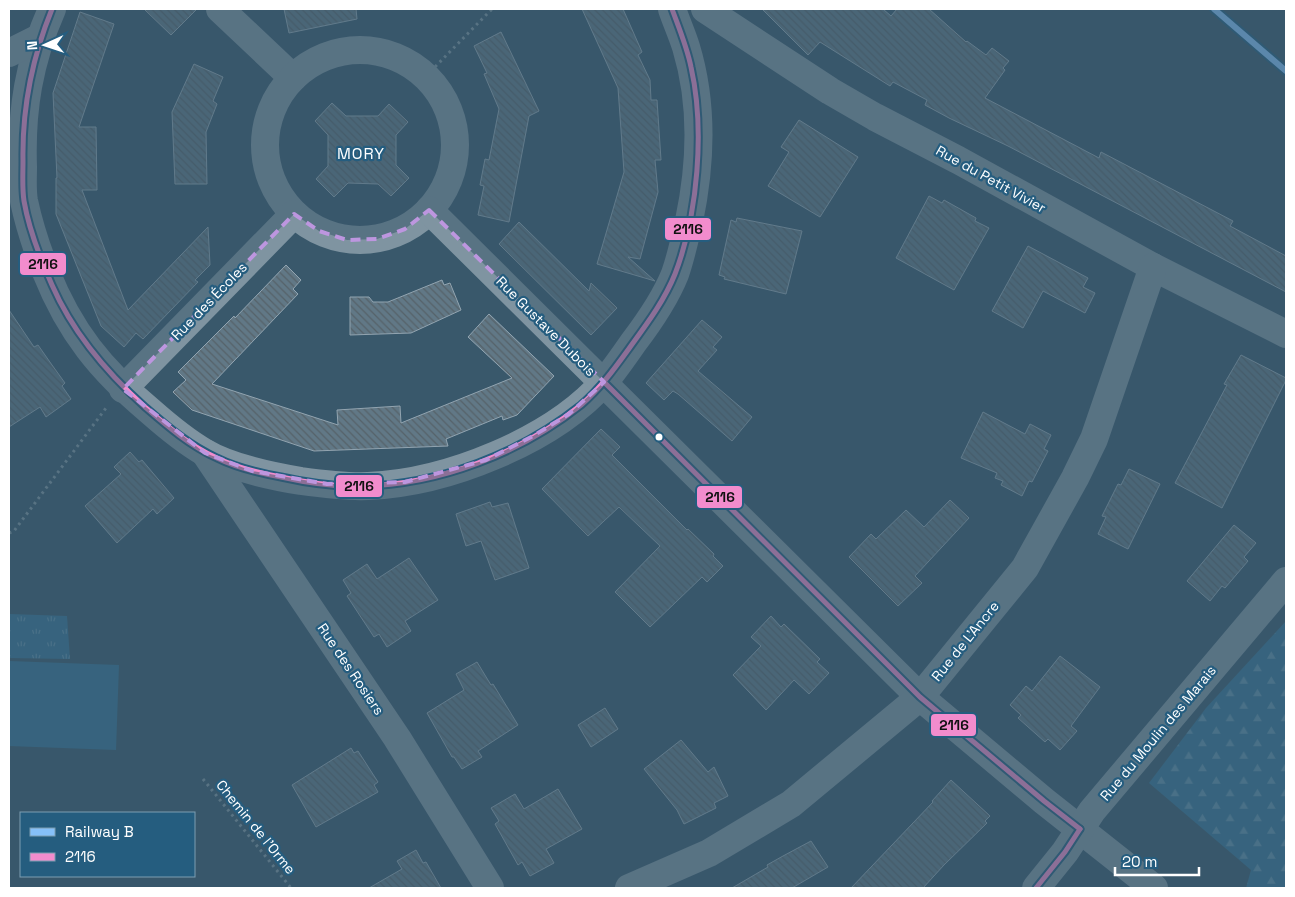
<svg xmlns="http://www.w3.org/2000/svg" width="1295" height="897" viewBox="0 0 1295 897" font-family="'Space Grotesk',sans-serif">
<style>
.grass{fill:url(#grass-tufts)}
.forest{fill:url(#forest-firs)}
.garden{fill:#367294}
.building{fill:url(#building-back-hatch);stroke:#92a4b0}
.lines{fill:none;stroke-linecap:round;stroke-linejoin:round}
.path{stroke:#7f94a1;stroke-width:3;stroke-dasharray:2.5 4;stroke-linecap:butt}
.minor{stroke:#7f94a1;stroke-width:28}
.bus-1-casing{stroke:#255d7f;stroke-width:9}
.bus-1{stroke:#f28ccd;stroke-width:5}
.rail-1-casing{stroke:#255d7f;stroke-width:10}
.rail-1{stroke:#86c0f8;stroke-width:6}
.marked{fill:none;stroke:#bd96df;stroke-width:4;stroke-dasharray:10 6;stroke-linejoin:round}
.bus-dot{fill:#fff;stroke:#255d7f;stroke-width:2}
.labels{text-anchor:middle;stroke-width:4.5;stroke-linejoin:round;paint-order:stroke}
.street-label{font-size:14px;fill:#fff;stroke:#255d7f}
.quarter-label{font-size:16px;letter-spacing:1px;fill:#fff;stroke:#255d7f}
.line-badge{stroke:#255d7f;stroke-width:2}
.pale-badge-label{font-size:14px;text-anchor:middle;font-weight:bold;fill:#111}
</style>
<defs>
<pattern id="grass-tufts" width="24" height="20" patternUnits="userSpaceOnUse" patternTransform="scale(1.25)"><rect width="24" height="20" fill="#367294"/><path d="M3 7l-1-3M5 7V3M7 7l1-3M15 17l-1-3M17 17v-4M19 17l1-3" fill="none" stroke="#5e8ea9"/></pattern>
<pattern id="forest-firs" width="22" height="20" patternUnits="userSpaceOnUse" patternTransform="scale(1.25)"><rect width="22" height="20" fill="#367294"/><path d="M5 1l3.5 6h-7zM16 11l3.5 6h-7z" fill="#5e8ea9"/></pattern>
<pattern id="building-back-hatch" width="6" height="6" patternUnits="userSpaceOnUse" patternTransform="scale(1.25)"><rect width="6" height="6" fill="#617886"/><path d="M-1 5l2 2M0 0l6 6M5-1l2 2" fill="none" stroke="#566269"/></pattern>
</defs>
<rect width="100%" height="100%" fill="#39586b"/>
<!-- grass -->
<polygon class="grass" points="9,614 67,616 70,659 9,658"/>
<!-- forest -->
<polygon class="forest" points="1286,621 1286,888 1246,888 1251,870 1149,783 1206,708"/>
<!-- garden -->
<polygon class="garden" points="9,661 119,665 116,750 9,746"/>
<!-- building -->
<g class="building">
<polygon points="144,9 197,9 171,35"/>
<polygon points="284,9 356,9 357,19 289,33"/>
<polygon points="582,9 623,9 642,52 638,55 650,80 651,100 657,100 661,160 655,160 658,192 640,259 628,257 655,281 597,264 624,172 618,88"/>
<polygon points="762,9 883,9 891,16 897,9 929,9 966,42 967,41 986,55 992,48 1009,61 1003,68 1005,70 985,98 1099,158 1101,152 1233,221 1230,226 1286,256 1286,292 1008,146 949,118 925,105 927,100 893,82 890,86 820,42 808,55"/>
<polygon points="80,12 114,24 79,127 96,127 97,190 82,190 128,310 208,227 210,265 195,280 198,282 143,339 136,333 124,347 101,326 56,214 56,178 57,178 53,93"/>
<polygon points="501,32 539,111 529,116 509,222 478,215 484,186 480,185 485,159 489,160 499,109 484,74 487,73 474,46"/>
<polygon points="194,64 223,77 213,101 217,104 206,132 207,184 175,184 172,112"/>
<polygon points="332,103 346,116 378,116 389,104 408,122 396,135 396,165 409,178 391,196 378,184 348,183 334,197 316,179 328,166 328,135 315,121"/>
<polygon points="799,120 858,157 820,217 768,186 789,152 781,147"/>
<polygon points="929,196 942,203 944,200 976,218 975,221 989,228 954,290 896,258"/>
<polygon points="737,218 802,231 786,294 724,279 725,277 719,275 731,220 736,222"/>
<polygon points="519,222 589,291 591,283 617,308 591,335 499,244"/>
<polygon points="1028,246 1088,278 1083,287 1095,293 1085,313 1043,291 1023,328 992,311"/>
<polygon points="286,265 301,280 293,289 298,294 212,384 338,425 337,410 400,406 401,423 512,378 468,337 489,314 554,376 517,415 503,420 502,416 446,439 448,446 314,451 192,410 173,392 186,380 178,372 234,316 235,318"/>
<polygon points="442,280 444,285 450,283 461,310 411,333 350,335 350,297 369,297 373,302 388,302"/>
<polygon points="9,310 34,347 38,345 52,365 65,383 62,386 71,399 46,417 40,407 9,427"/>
<polygon points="702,320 722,337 713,347 717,350 698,371 752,417 732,441 678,394 673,391 664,400 646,383"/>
<polygon points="1241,355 1286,378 1286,380 1222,508 1175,483 1227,385 1224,384"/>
<polygon points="983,412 1025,434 1030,424 1051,435 1044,449 1048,451 1032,482 1029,481 1022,496 1001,485 1003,481 995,478 997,473 961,458"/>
<polygon points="601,429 620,447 612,455 687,530 688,529 714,554 713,556 723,566 707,582 702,577 650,627 615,592 660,546 619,507 588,536 542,489"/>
<polygon points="130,452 139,462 142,460 174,498 157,514 153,509 117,543 85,506 121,474 114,467"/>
<polygon points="1129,469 1160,484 1128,549 1098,534 1106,517 1102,516 1118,484 1121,485"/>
<polygon points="950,500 969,518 915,576 922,583 898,606 849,557 871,534 876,539 906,510 924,527"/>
<polygon points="490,502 492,507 508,503 529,568 495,580 481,541 466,546 456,514"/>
<polygon points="1234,525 1256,543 1244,557 1248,561 1225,588 1222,586 1210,601 1187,581"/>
<polygon points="409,558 438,600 405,621 411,631 387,647 379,634 374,637 347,596 351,593 343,580 367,564 377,579"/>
<polygon points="771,616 781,627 784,624 820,659 817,662 829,673 809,694 794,680 766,710 733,675 761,646 751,637"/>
<polygon points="1060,656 1100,687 1071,726 1077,731 1060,750 1048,739 1045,742 1018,718 1021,715 1010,705 1026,686 1032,691"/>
<polygon points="477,662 491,685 493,684 518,725 478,751 482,757 462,769 454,757 452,757 427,713 464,690 456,674"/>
<polygon points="605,708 618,729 591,747 578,725"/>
<polygon points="681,740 708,772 714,767 728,796 714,803 716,808 684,824 677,810 644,769"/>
<polygon points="351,748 354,753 358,751 378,782 374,785 378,792 316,827 292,785"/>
<polygon points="951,780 990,816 985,821 987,823 944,865 923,888 851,888 933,802 932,801"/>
<polygon points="558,789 582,829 546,849 554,863 530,876 522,862 518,865 495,824 499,821 491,808 515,794 524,809"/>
<polygon points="811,841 828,867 792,888 732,888 768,867 767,865 783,856"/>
<polygon points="416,850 423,863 426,862 441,888 369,888 402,869 397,861"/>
</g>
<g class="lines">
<!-- path -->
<g class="path">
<polyline points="426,76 492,9"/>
<polyline points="9,533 14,531 106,408"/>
<polyline points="203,779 291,888"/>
</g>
<!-- minor -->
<g class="minor">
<path d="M52,9C29,61 21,110 23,167C23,178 22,190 24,201C29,225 37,249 46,272C70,332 101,370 150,411C167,426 185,441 204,452C229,467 271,476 301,481C323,484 346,487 368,486C446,483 553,441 605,381C615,369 624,356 633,343C649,322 665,299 675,274C681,257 685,238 689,221C701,164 703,103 686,47C682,34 676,21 672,9"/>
<polyline points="220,9 293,78"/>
<polyline points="705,9 830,91 875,117 958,160 1153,267 1286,334"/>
<circle cx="360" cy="145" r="95"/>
<polyline points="9,53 39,38"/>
<polyline points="429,210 920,697 1044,801 1154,888"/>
<polyline points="123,389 294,214"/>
<polyline points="205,453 397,738 490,888"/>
<polyline points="629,888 709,853 791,804 920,697 1025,568 1075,478 1094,439 1153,267"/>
<polyline points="1036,888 1065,852 1092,811 1286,581"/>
</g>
<defs>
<g id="bus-1">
<path d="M52,9C32,58 22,107 23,161C23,174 22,188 24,201C29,230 40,258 52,285C73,333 106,372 145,407C167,426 190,446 217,458C237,468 259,473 281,477C308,483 335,487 362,486C439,485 521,453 581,405C602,387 617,365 633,343C649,321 665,299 675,274C698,214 705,129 691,67C687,47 679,28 672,9"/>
<polyline points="604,382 920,697 1044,801 1080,829"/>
<polyline points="1036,888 1065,852 1080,829"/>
</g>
</defs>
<!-- bus-1 casing -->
<use href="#bus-1" class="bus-1-casing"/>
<!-- bus-1 -->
<use href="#bus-1" class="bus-1"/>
<defs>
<polyline id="rail-1" points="1214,9 1286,71"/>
</defs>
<!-- rail-1 casing -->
<use href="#rail-1" class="rail-1-casing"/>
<!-- rail-1 -->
<use href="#rail-1" class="rail-1"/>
</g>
<!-- marked area -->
<path d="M0 0H1295V897H0ZM429,210L604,382L569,414L533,436L486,460L405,482L327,484L252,471L205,453L123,389L294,214L319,231L347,240L377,239L405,229Z" fill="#39586b" fill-opacity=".55" fill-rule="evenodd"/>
<path class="marked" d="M429,210L604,382L569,414L533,436L486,460L405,482L327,484L252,471L205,453L123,389L294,214L319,231L347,240L377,239L405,229Z"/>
<!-- markers -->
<circle class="bus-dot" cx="659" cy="437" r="4.5"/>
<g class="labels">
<!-- street labels -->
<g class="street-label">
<text transform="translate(991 179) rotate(29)" y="5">Rue du Petit Vivier</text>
<text transform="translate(209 301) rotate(-46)" y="5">Rue des Écoles</text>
<text transform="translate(546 326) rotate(45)" y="5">Rue Gustave Dubois</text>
<text transform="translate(965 641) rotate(-51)" y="5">Rue de L'Ancre</text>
<text transform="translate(351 669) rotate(56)" y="5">Rue des Rosiers</text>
<text transform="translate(1158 733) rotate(-50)" y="5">Rue du Moulin des Marais</text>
<text transform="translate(256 827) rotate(51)" y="5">Chemin de l'Orme</text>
</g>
<!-- quarter labels -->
<g class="quarter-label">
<text x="361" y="159">MORY</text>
</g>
</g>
<g class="line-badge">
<rect x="664" y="217" width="48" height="24" rx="5" fill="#f28ccd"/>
<rect x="19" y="252" width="48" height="24" rx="5" fill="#f28ccd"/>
<rect x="335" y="474" width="48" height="24" rx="5" fill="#f28ccd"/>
<rect x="696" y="485" width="47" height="24" rx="5" fill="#f28ccd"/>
<rect x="930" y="713" width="47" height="24" rx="5" fill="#f28ccd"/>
</g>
<g class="pale-badge-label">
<text x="688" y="234">2116</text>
<text x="43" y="269">2116</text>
<text x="359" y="491">2116</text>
<text x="720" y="502">2116</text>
<text x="954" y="730">2116</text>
</g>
<!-- border -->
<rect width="1295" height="897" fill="none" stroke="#ffffff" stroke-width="20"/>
<!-- legend -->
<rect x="20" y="812" width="175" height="65" fill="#255d7f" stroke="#7c9eb2"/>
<rect x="30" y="828" width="25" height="8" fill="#86c0f8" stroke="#7c9eb2"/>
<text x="65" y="837" font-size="15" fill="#ffffff">Railway B</text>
<rect x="30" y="853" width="25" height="8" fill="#f28ccd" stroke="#7c9eb2"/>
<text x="65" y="862" font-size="15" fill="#ffffff">2116</text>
<!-- north arrow -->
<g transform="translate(45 45) rotate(267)" stroke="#255d7f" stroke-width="4" paint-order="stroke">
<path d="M0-4L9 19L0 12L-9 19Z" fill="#ffffff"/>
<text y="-8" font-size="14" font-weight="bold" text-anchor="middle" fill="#ffffff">N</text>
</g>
<!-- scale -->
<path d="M1115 867v8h84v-8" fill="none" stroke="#ffffff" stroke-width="2.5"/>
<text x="1122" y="867" font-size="15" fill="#ffffff" stroke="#255d7f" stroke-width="4" paint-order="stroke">20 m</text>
</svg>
